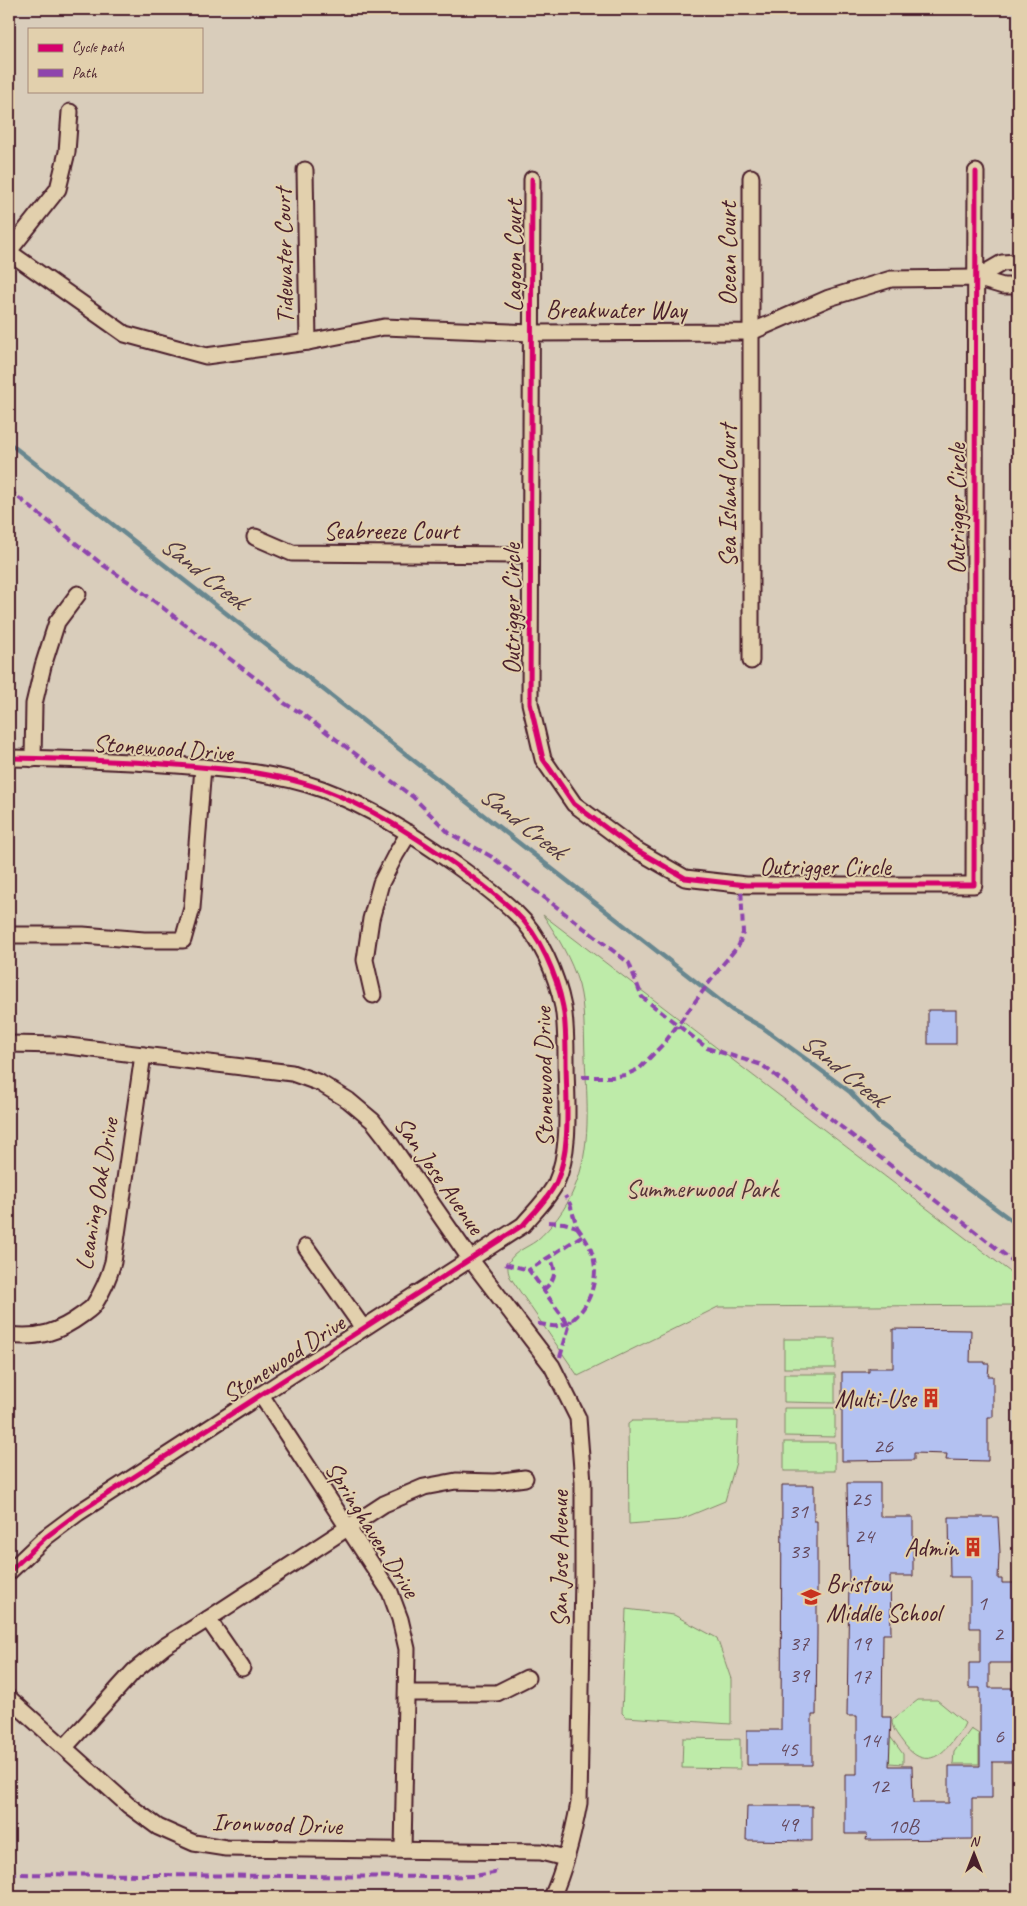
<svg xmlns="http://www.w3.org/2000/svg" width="1027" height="1906" viewBox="0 0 1027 1906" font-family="Caveat,sans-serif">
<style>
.green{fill:#beeba9;stroke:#84856a}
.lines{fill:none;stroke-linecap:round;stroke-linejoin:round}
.stream{stroke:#68878f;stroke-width:4.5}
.building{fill:#b3c1f1;stroke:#4a1f2b}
.minor-casing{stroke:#4a1f2b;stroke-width:19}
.minor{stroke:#e2d0ad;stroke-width:15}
.quiet{stroke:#8e44ad;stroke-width:4;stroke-dasharray:8 4;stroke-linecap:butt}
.cycleway-casing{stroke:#e2d0ad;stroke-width:8}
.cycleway{stroke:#d6006c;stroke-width:5}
.labels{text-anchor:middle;stroke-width:4;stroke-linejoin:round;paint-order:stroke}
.number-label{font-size:22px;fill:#64485c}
.street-label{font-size:25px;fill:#4a1f2b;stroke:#e2d0ad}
.park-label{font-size:25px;fill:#563338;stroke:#e2d0ad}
.poi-label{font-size:25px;fill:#4a1f2b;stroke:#e2d0ad;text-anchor:end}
.water-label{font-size:26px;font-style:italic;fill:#523944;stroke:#e2d0ad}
</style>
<rect width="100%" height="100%" fill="#d9cdbb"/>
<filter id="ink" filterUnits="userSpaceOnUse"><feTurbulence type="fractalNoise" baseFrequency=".02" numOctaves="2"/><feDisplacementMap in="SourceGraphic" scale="10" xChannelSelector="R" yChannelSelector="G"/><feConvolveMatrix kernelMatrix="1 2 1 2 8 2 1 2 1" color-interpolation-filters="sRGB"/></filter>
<g filter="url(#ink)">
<!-- green -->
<g class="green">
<path d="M543,915L1018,1278V1305L718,1307L578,1376L510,1277C508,1272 507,1267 509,1262C513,1252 528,1247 536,1241C552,1227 566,1209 574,1189C592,1148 587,1101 585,1057C584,1033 585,1009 579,985C571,959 558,937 543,915Z"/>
<rect x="784" y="1339" width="51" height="29"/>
<polygon points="784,1374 835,1374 835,1403 784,1402"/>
<polygon points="784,1408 835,1408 835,1437 784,1436"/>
<polygon points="632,1421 738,1421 736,1462 725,1501 679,1520 629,1524 628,1424"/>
<rect x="784" y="1442" width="51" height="29"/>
<polygon points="626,1609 674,1615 717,1638 731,1679 731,1724 626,1717 622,1713"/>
<path d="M918,1700H937L965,1723C963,1729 958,1734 954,1739C937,1763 919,1766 902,1741C897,1734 892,1729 892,1720Z"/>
<polygon points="971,1729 979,1734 979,1764 953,1764 954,1752"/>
<polygon points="889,1735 903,1754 903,1764 889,1763"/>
<polygon points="683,1738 740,1739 740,1769 682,1768"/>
</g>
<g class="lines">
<!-- stream -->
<polyline class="stream" points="9,443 732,1010 762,1027 810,1062 850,1092 878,1122 1018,1225"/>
</g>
<!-- building -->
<g class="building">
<rect x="928" y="1010" width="28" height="34"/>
<polygon points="893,1329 971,1330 970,1362 985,1362 985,1364 989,1364 988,1376 993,1376 993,1417 988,1417 988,1461 946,1460 947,1454 914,1453 914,1460 842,1461 842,1372 869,1372 869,1368 893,1368"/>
<polygon points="847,1483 880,1483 880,1517 913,1517 913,1576 890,1576 891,1634 883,1634 882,1717 891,1717 889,1766 912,1766 913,1803 949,1803 949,1766 980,1766 980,1688 969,1688 969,1663 980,1663 980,1628 970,1628 970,1577 950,1577 949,1517 998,1517 1000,1553 999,1553 998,1579 1002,1579 1002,1583 1014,1583 1012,1663 989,1663 989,1688 1012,1688 1012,1762 992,1762 992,1798 972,1798 972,1839 866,1840 867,1834 845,1834 845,1774 857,1774 857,1716 847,1716 849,1581"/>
<polygon points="782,1485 814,1485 814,1521 817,1521 817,1634 816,1715 812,1715 812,1765 747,1765 747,1730 781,1730"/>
<polygon points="747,1806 812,1806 812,1841 746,1840"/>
</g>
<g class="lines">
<defs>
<g id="minor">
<polyline points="305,170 308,342"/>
<polyline points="751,177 751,661"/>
<polyline points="532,179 530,703 543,759 574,804 633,848 685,878 746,885 974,885 976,172"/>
<polyline points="9,251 58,189 67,152 70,112"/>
<polyline points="9,252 125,334 206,356 308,342 384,327 532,333 751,332 829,298 891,279 976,278 1003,286 1018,286"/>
<polyline points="976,278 1002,263 1018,262"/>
<polyline points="255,537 292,553 530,555"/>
<path d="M9,758C72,759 136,761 200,767C241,770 283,775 322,789C370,807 411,834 453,863C474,878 497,895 516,913C540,935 557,976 563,1007C566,1024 566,1043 566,1060C566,1098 572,1148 556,1183C548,1199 534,1212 523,1225L78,1513L46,1537L9,1572"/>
<polyline points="33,759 34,704 43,666 57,622 78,594"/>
<polyline points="9,935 83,935 144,940 183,940 192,908 203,767"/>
<polyline points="373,995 365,960 371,919 381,883 396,854 409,833"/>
<path d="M9,1044L60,1045L292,1073L320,1083L348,1100L373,1121L387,1139L471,1260L552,1366L578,1418L583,1482V1576L579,1803C573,1835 565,1868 552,1897"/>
<polyline points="306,1247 363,1328"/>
<path d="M9,1335C38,1339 59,1332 82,1315C86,1312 91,1309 94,1305C103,1291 109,1277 113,1262L143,1055"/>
<polyline points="261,1395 390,1592 400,1619 407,1649 403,1850"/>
<polyline points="208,1619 242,1668"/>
<polyline points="407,1693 497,1693 527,1678"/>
<polyline points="9,1698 128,1805 158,1827 194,1843 226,1848 541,1852 565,1858"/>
<polyline points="65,1747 134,1671 165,1646 208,1619 384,1504 424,1487 456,1481 495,1482 525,1478"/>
</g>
</defs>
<!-- minor casing -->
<use href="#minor" class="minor-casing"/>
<!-- minor -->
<use href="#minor" class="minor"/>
<!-- quiet -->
<g class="quiet">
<polyline points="9,490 103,565 129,582 271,690 284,703 301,713 413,797 449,833 492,857 629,963 642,997 707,1048 762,1065 1018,1265"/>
<polyline points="582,1077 612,1077 625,1075 639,1069 665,1042 723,964 739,945 743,933 741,884"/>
<polyline points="548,1222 564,1223 577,1227 570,1204 565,1196"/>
<polyline points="505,1264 529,1270"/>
<path d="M543,1290C556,1280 557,1271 550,1257"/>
<polyline points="567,1323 529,1270 583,1235"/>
<path d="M538,1324C544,1324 551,1327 557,1326C584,1323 599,1284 594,1261C592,1248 585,1238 577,1227"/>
<polyline points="560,1357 571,1320"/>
<polyline points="9,1874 440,1877 473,1876 494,1873 495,1867"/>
</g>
<defs>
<g id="cycleway">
<polyline points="532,179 530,703 543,759 574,804 633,848 685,878 746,885 974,885 976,172"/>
<path d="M9,758C72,759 136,761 200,767C241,770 283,775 322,789C370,807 411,834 453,863C474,878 497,895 516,913C540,935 557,976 563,1007C566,1024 566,1043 566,1060C566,1098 572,1148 556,1183C548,1199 534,1212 523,1225L78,1513L46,1537L9,1572"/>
</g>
</defs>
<!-- cycleway casing -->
<use href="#cycleway" class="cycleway-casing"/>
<!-- cycleway -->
<use href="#cycleway" class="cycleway"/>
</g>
</g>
<!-- icons -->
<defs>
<symbol id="building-bare" viewBox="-9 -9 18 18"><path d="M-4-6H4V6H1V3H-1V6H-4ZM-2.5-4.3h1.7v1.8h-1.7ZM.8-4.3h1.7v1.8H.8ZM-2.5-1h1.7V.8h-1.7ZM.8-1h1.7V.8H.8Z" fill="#c8321e" stroke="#e2d0ad" stroke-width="2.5" paint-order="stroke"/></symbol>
<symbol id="school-bare" viewBox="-9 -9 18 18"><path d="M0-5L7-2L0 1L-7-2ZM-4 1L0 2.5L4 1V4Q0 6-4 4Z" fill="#c8321e" stroke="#e2d0ad" stroke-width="2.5" paint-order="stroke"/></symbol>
</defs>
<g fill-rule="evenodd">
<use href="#building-bare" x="917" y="1384" width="28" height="28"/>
<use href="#building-bare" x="959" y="1533" width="28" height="28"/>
<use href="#school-bare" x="797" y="1583" width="28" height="28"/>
</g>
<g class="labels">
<!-- number labels -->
<g class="number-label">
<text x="883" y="1453">26</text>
<text x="861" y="1506">25</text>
<text x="798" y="1518">31</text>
<text x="864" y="1543">24</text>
<text x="799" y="1558">33</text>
<text x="982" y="1610">1</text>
<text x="998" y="1641">2</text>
<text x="799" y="1650">37</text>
<text x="861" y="1650">19</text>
<text x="799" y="1682">39</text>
<text x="861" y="1683">17</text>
<text x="999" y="1743">6</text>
<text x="870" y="1747">14</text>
<text x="788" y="1756">45</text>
<text x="879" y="1793">12</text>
<text x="788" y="1831">49</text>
<text x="903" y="1833">10B</text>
</g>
<!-- street labels -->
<g class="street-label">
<text transform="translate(727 254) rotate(-90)" y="9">Ocean Court</text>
<text transform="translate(283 256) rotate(-91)" y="9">Tidewater Court</text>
<text transform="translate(513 256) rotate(-90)" y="9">Lagoon Court</text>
<text x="616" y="318">Breakwater Way</text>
<text transform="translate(727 496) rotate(-90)" y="9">Sea Island Court</text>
<text transform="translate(956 509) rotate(-90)" y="9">Outrigger Circle</text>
<text x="391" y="539">Seabreeze Court</text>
<text transform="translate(511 609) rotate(-90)" y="9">Outrigger Circle</text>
<text transform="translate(163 747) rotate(4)" y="9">Stonewood Drive</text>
<text x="825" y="875">Outrigger Circle</text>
<text transform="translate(543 1077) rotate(-91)" y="9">Stonewood Drive</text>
<text transform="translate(440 1175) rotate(55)" y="9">San Jose Avenue</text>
<text transform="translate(96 1194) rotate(-80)" y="9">Leaning Oak Drive</text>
<text transform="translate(283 1358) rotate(-33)" y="9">Stonewood Drive</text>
<text transform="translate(373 1529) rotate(58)" y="9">Springhaven Drive</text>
<text transform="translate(559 1559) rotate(-90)" y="9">San Jose Avenue</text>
<text transform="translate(277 1823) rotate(2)" y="9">Ironwood Drive</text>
</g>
<!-- park labels -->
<g class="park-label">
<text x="702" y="1197">Summerwood Park</text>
</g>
<!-- poi labels -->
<g class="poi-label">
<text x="916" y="1407">Multi-Use</text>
<text x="958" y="1556">Admin</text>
<text x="826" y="1592" text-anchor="start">Bristow<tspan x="826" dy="29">Middle School</tspan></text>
</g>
<!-- water labels -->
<g class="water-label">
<text transform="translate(204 572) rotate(38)" y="9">Sand Creek</text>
<text transform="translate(523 822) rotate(38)" y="9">Sand Creek</text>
<text transform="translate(844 1069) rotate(39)" y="9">Sand Creek</text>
</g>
</g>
<!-- margin -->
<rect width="1027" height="1906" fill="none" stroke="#e2d0ad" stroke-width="30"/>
<rect x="15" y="15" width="997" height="1876" fill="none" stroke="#4a1f2b" stroke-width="2" filter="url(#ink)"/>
<!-- legend -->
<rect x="28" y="28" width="175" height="65" fill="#e2d0ad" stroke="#a58979"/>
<rect x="38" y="44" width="25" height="8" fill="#d6006c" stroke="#a58979"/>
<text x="72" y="52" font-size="15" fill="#4a1f2b">Cycle path</text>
<rect x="38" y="69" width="25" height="8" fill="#8e44ad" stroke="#a58979"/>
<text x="72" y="78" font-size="15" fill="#4a1f2b">Path</text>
<!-- north arrow -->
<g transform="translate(974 1854)" stroke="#e2d0ad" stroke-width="4" paint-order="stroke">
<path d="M0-4L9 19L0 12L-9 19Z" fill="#4a1f2b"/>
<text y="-8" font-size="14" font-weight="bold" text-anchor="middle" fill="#4a1f2b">N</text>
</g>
</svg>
